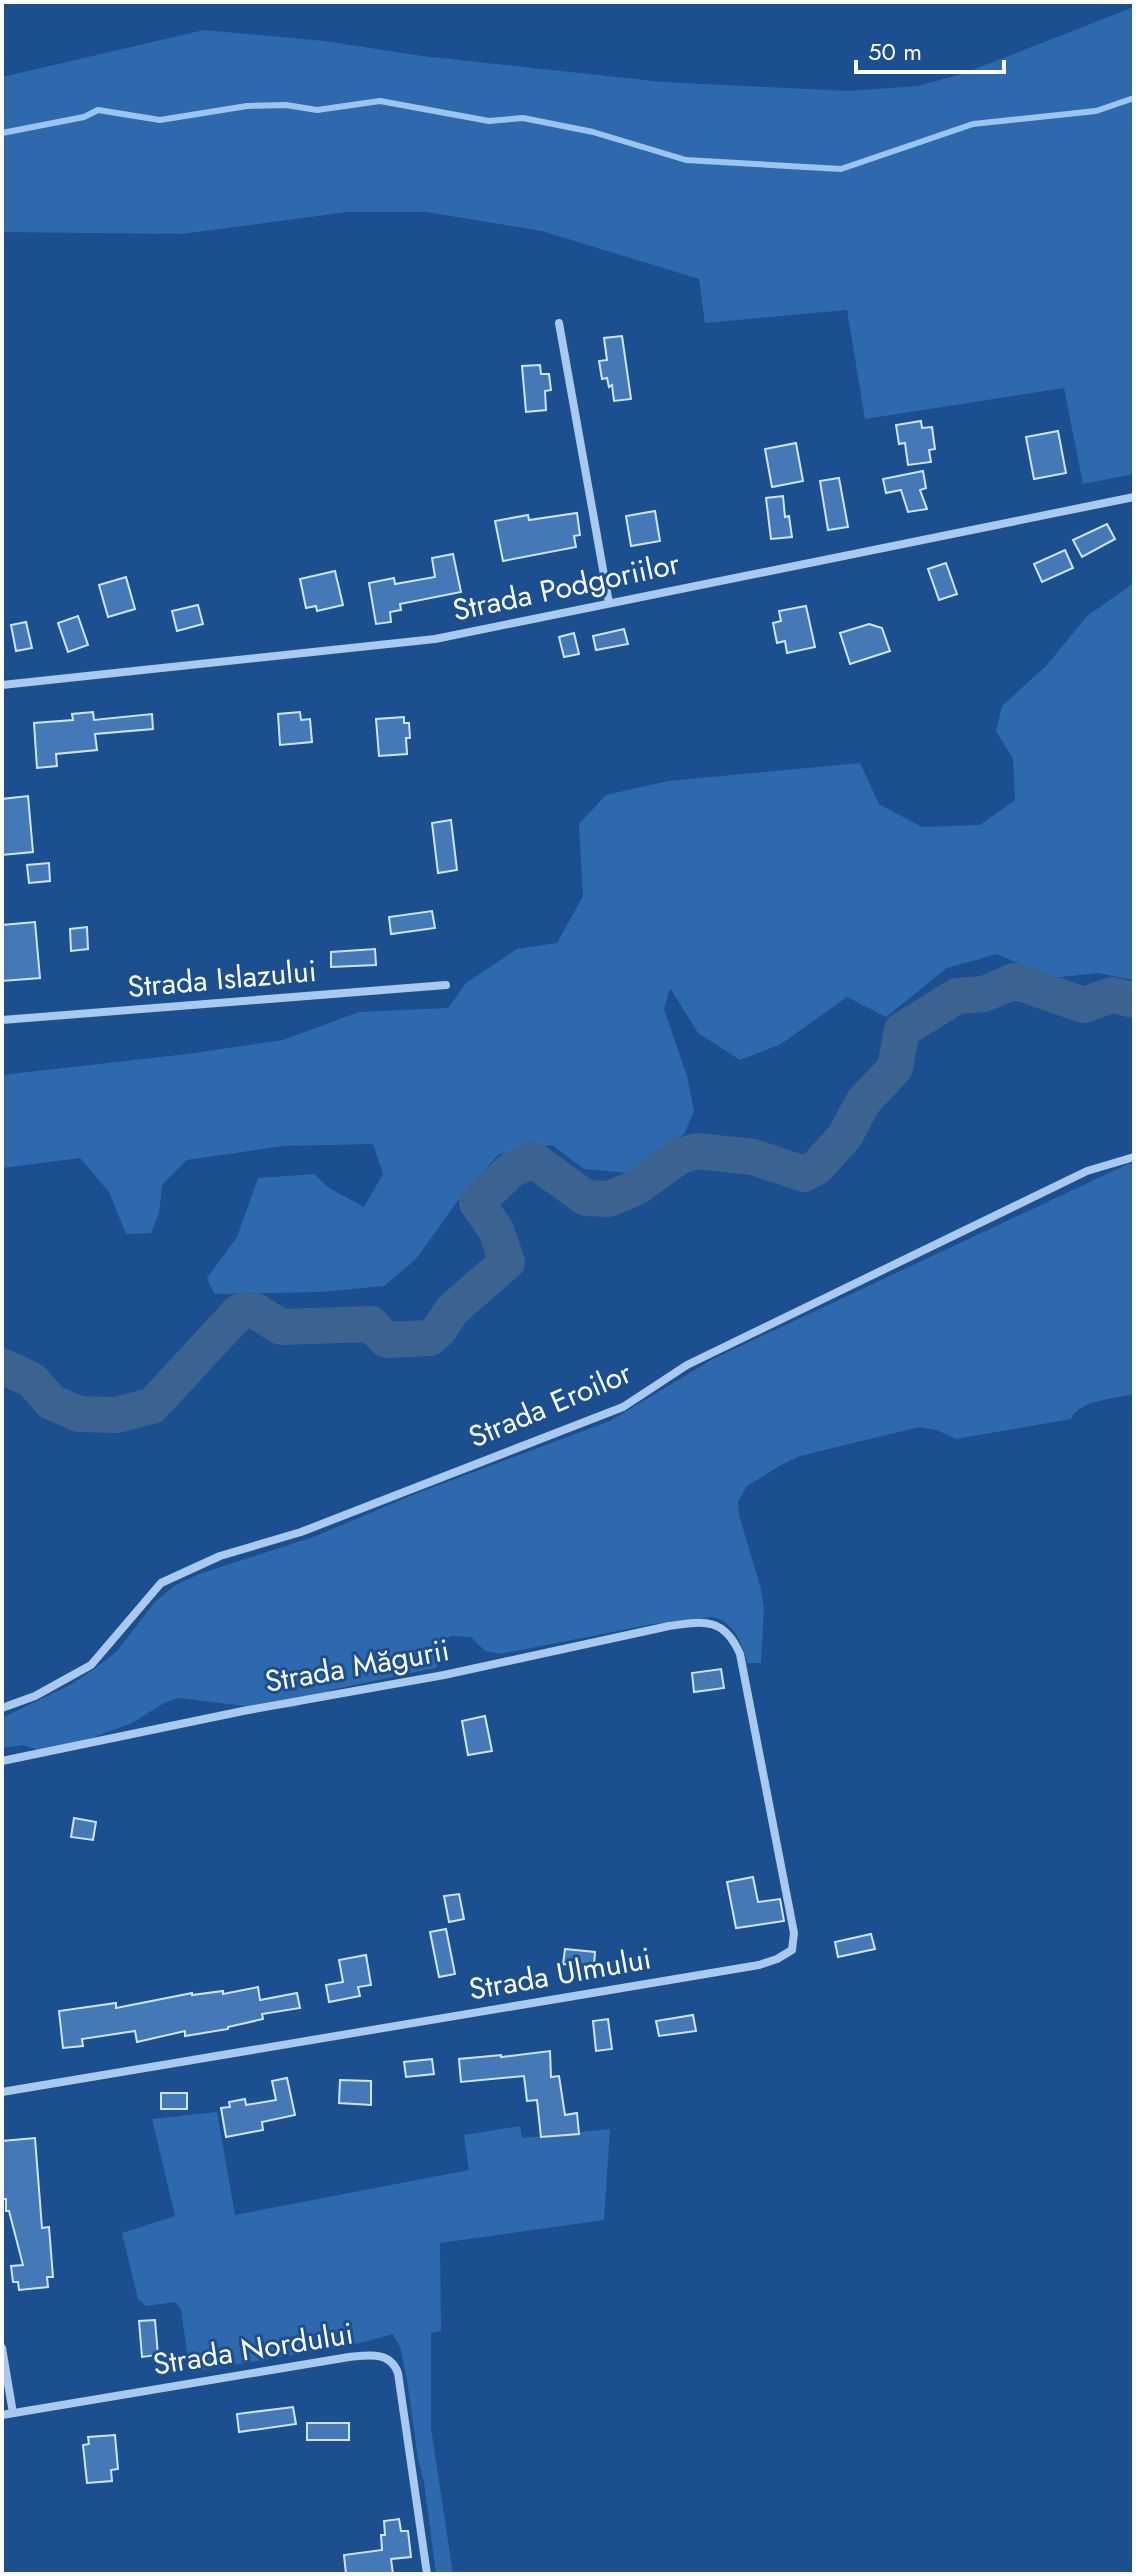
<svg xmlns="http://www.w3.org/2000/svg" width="1136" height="2576" viewBox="0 0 1136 2576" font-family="Jost,sans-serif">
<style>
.green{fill:#2e69ad}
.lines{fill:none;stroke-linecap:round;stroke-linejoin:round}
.stream{stroke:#9cc4f0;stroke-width:6}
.river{stroke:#3c6290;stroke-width:36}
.building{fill:#4478b7;stroke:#cfe3fa;stroke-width:2}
.street{stroke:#a9c9ee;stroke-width:8}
.labels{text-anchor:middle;stroke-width:6;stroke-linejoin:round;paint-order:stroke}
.street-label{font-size:30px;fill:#fff;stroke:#1b4f8f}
</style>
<rect width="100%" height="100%" fill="#1b4f8f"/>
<!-- green -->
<g class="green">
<polygon points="1134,7 1134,474 1083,484 1064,388 865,419 847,310 705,323 699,279 542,231 426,212 348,212 182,234 2,232 2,77 204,30 324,41 422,56 663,82 849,91 918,86 962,74"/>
<polygon points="1134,583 1134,980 1098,973 1052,978 997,954 947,968 886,1017 847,997 781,1044 740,1060 698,1033 670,988 664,1009 687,1076 694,1111 684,1134 629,1173 584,1169 552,1145 499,1154 459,1199 416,1259 384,1286 321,1292 214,1294 207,1278 237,1237 258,1178 314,1174 329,1188 364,1207 383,1174 373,1144 283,1146 187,1160 162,1185 159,1213 151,1233 126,1234 109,1192 80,1158 2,1168 2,1075 187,1054 283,1040 359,1012 448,1008 466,983 517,949 557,943 583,896 579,824 606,795 668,781 860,763 879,804 922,827 980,825 1015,800 1013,759 996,731 1002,706 1047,665 1087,616"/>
<path d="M1128,1164H1134V1394C1115,1399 1079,1400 1071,1419L956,1439L937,1430L919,1427L800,1456L781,1465L747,1486L738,1502L739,1515L761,1589L764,1609L761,1663H747C743,1643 733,1621 712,1617L653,1624L500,1654L485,1651L471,1637L452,1636L442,1640V1661L435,1668L331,1690L296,1707L272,1709L178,1698L164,1703L132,1723L83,1741L38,1750L23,1745L2,1748V1718L70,1685L93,1670L117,1651L154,1603L174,1586L199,1574L316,1536L415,1494L610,1421L713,1359Z"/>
<polygon points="217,2112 235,2215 469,2170 464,2135 520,2126 522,2138 610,2129 604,2220 440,2243 441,2331 431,2333 431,2428 453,2574 436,2574 424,2482 418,2459 407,2379 400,2347 393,2334 352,2345 192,2372 189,2366 181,2309 175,2302 146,2306 138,2299 122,2233 175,2216 152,2119"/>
</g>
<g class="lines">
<!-- stream -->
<polyline class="stream" points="2,133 84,117 98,110 160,120 247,106 286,105 317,110 380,101 489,121 523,118 593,132 686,160 841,169 973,124 1096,111 1134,98"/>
<!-- river -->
<polyline class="river" points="2,1366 32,1380 51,1402 79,1414 116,1415 152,1406 239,1312 254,1310 281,1327 371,1324 386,1340 430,1338 439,1330 452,1310 507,1262 496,1230 477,1203 511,1170 533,1160 586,1198 609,1199 637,1187 680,1156 697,1151 753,1157 804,1174 817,1167 845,1136 863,1102 895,1068 902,1030 957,996 984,994 1014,981 1084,1005 1112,995 1134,1000"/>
</g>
<!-- building -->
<g class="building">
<polygon points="622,336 631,399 614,401 612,385 609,387 607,378 602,379 599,361 607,360 604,338"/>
<polygon points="540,365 541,374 549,374 551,390 545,391 546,410 526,412 522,366"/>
<polygon points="921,421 922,428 932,427 935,449 929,450 931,462 908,465 905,443 899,444 896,425"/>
<polygon points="1058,431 1066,473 1034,479 1026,437"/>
<polygon points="796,443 803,481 772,487 765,449"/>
<polygon points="923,471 926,488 920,490 927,509 908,512 901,490 886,493 883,479"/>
<polygon points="839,478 848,527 828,530 820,481"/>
<polygon points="783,496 785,517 789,516 792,537 771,539 766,498"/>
<polygon points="655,511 660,541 631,546 626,516"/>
<polygon points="577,513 580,535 574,536 576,547 503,561 495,521 528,515 529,520"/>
<polygon points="1107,524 1115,539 1082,557 1073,540"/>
<polygon points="1065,550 1073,568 1042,582 1034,564"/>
<polygon points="453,554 461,592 400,604 401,610 390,612 391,622 376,624 369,583 394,578 395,584 435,577 432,558"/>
<polygon points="946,563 957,594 939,600 928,569"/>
<polygon points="335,571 343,605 317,611 316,606 306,608 300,579"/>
<polygon points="126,577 135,609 108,617 99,585"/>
<polygon points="198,605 203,624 177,631 172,611"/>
<polygon points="806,606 815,647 787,653 785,641 777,643 773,623 781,621 779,611"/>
<polygon points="78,616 88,645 68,652 58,623"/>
<polygon points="26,622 32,648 16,651 11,625"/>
<polygon points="869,624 882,628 890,651 850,664 840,633"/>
<polygon points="624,629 628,644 596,650 593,636"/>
<polygon points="574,633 579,654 564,657 559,637"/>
<polygon points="93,712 94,720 152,714 153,729 95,734 97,750 56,754 57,766 37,768 34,723 73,720 72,714"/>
<polygon points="300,712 301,720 310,719 312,742 280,745 278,714"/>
<polygon points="404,717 404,723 409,723 410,738 406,738 407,754 379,756 376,719"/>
<polygon points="28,796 33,852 2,855 2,799"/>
<polygon points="451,820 457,870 438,873 432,823"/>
<polygon points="49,863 50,881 29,883 27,865"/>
<polygon points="432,911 435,928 391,934 389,917"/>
<polygon points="35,922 40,978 2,981 2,925"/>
<polygon points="87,927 88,949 71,951 70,929"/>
<polygon points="375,949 376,965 331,967 331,952"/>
<polygon points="721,1669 724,1688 694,1692 692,1673"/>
<polygon points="485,1716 492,1751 468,1755 462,1721"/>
<polygon points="74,1818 96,1822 93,1840 71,1837"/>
<polygon points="753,1877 758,1902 780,1899 784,1921 736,1928 727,1882"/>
<polygon points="459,1894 464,1919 449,1922 444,1896"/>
<polygon points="446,1929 455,1974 439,1977 430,1932"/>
<polygon points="871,1934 875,1949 838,1957 835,1942"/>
<polygon points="565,1949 595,1952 594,1967 563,1964"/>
<polygon points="366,1955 371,1985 358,1987 360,1996 329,2002 326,1985 343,1982 339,1960"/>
<polygon points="258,1987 260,2000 297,1993 300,2008 262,2014 263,2019 228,2027 228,2029 185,2036 185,2031 137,2042 135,2031 82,2039 83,2046 63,2048 59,2011 116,2003 116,2008 192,1993 192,1995 223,1991 223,1994"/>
<polygon points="693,2015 696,2031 659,2036 656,2021"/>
<polygon points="608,2019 612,2049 596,2051 593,2021"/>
<polygon points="550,2051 551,2077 559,2076 565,2115 577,2113 579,2134 541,2137 537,2100 527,2101 524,2076 461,2082 459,2059 501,2055 501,2057"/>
<polygon points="432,2059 434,2074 406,2077 404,2062"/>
<polygon points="287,2078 295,2115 262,2122 263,2130 226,2137 221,2108 230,2107 229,2102 245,2099 246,2105 276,2100 272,2081"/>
<polygon points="340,2080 371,2081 371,2105 339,2103"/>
<rect x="161" y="2093" width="26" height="16"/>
<polygon points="35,2138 42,2228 49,2227 53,2277 47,2277 48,2287 19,2290 18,2282 13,2282 11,2266 23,2265 9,2211 6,2211 6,2199 2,2199 2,2141"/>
<polygon points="155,2320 158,2355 142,2357 139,2321"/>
<polygon points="293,2407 296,2424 239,2432 237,2414"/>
<rect x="307" y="2423" width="42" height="17"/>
<polygon points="115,2435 118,2469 111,2470 112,2481 87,2483 83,2445 89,2444 88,2437"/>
<polygon points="399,2519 401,2531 408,2531 411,2557 391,2559 393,2574 346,2574 344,2555 382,2550 381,2535 385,2535 384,2521"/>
</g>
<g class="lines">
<!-- street -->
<g class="street">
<polyline points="559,323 609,603"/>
<polyline points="2,685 435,639 1134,497"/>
<polyline points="2,1020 446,985"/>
<polyline points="2,1708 35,1696 91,1665 161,1583 220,1556 301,1532 623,1407 687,1365 1087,1171 1134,1157"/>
<path d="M2,1761L243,1711L444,1675L669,1626C704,1621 724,1617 740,1654L794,1933L792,1950L777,1959L759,1965L2,2092"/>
<polyline points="2,2348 13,2413"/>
<path d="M2,2415L349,2357C369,2355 390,2351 398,2373L427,2574"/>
</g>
</g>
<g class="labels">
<!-- street labels -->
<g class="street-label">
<text transform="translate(566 587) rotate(-12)" y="10">Strada Podgoriilor</text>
<text transform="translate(222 979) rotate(-5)" y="10">Strada Islazului</text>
<text transform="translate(550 1405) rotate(-23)" y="10">Strada Eroilor</text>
<text transform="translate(357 1666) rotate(-10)" y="10">Strada Măgurii</text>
<text transform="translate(560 1974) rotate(-10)" y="10">Strada Ulmului</text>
<text transform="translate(253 2349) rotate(-9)" y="10">Strada Nordului</text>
</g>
</g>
<!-- border -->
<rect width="1136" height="2576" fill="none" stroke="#ffffff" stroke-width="8"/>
<!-- scale -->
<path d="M856 60v12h148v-12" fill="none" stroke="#ffffff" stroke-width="4"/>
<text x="868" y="60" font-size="24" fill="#ffffff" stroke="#1b4f8f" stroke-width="6" paint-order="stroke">50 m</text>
</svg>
